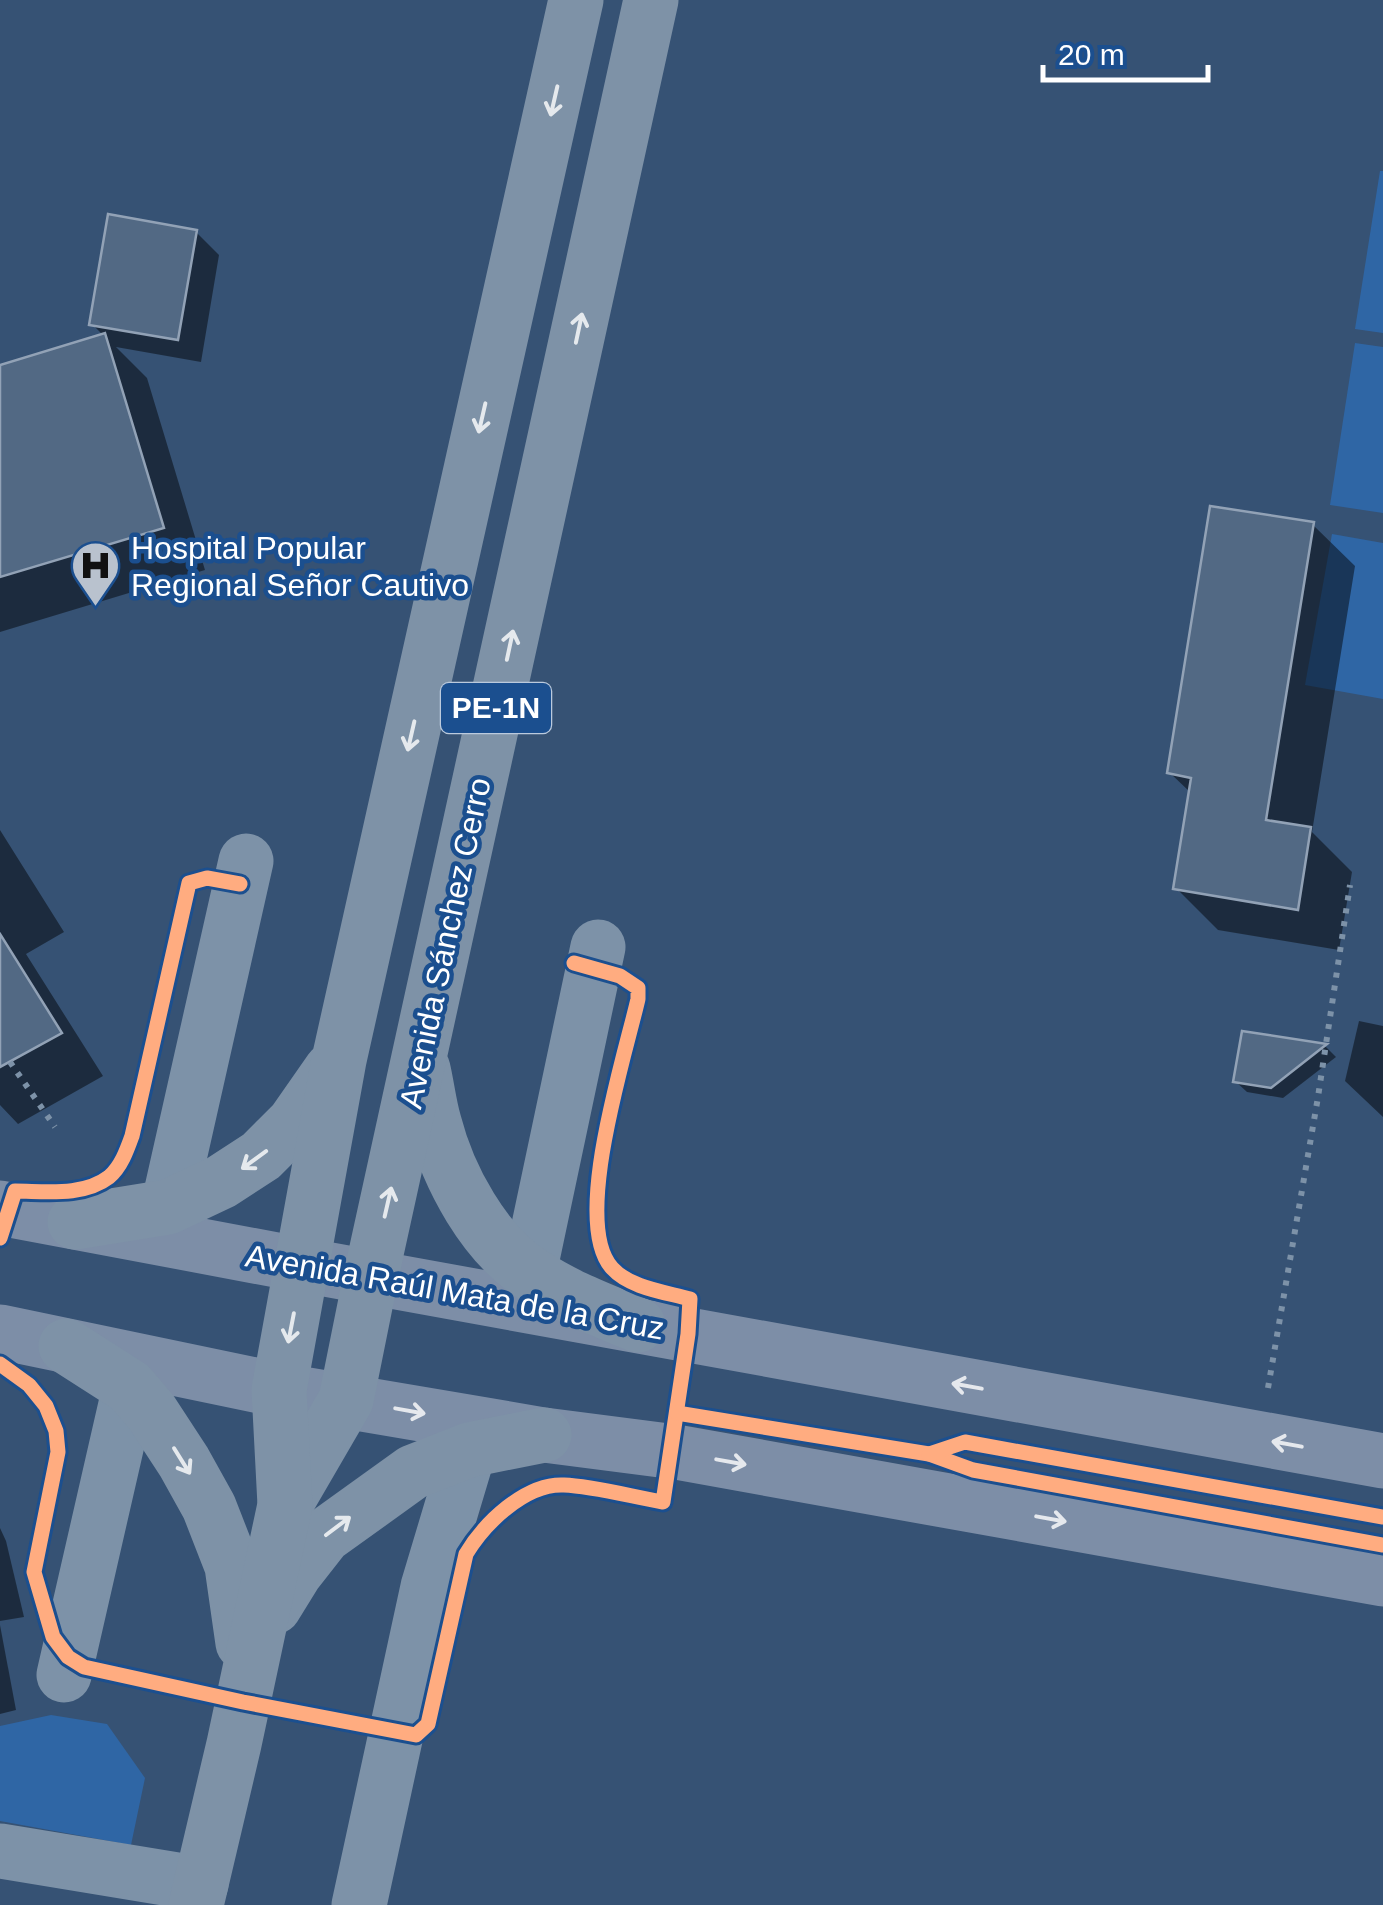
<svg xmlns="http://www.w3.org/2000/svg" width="1383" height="1905" viewBox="0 0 1383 1905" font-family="Arial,sans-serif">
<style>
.green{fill:#2f66a5}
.shadow{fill:#0007}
.building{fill:#526984;stroke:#92a2b6;stroke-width:2.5}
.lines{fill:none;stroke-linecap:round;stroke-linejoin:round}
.path{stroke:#7d92a8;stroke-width:6;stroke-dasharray:5 8;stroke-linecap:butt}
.minor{stroke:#7d92a8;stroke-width:55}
.major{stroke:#7d8ea7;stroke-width:55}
.highway{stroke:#7e92a7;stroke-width:55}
.cycleway-casing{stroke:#1b4f8f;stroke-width:21}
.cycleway{stroke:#ffac80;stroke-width:15}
.oneway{stroke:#e5e9ed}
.oneway2{stroke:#e5e8ed}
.labels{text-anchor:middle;stroke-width:9;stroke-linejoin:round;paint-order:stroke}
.shield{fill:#1b4f8f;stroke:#bbcadd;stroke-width:2.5}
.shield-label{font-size:30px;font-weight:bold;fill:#fff}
.poi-label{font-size:32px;fill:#fff;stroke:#1b4f8f;text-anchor:start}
.street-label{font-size:32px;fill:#fff;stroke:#1b4f8f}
</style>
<rect width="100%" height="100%" fill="#365274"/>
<!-- green -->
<g class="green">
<polygon points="1380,171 1383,171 1383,333 1355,329"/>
<polygon points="1355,343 1383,347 1383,513 1330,505"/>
<polygon points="1332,534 1383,543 1383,699 1305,685"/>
<polygon points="51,1715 107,1724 145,1778 131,1845 0,1821 0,1726"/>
</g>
<!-- shadow -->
<g class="shadow">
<polygon points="196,232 219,255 201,362 116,347 147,378 205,570 0,632 0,367 104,336 92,324"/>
<polygon points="1313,525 1355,566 1312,832 1352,872 1339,950 1218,930 1176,888 1191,793 1170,773"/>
<polygon points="0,830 64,932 26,954 103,1076 18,1124 0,1105"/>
<polygon points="1359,1021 1383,1026 1383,1117 1345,1081"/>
<polygon points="1244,1034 1326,1047 1336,1057 1283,1098 1247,1092 1235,1081"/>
<polygon points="0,1528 6,1541 24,1617 0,1621"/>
<polygon points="0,1625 16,1710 0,1714"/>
</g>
<!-- building -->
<g class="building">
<polygon points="108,214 197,230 178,340 89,325"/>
<polygon points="105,333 164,528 0,577 0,365"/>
<polygon points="1210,506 1314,522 1266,820 1311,827 1298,910 1173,889 1191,778 1167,773"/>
<polygon points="0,934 62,1033 0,1067"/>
<polygon points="1242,1031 1327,1044 1271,1088 1233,1082"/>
</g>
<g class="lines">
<!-- path -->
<g class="path">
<polyline points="10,1062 55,1127"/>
<polyline points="1268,1388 1318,1097 1350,885"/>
</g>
<!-- minor -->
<g class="minor">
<polyline points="168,1207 246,861"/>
<polyline points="529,1273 598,947"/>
<polyline points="64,1675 130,1387"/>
<polyline points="0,1851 201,1884"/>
<polyline points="359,1905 428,1587 469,1450"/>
</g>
<!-- major -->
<g class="major">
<polyline points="0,1208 303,1265 1383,1461"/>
<polyline points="0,1332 279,1390 544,1435 676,1452 1383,1579"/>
</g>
<!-- highway -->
<g class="highway">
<path d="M423,1069C427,1086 429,1105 434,1122C448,1177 484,1244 533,1275C566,1297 602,1310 638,1325"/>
<polyline points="75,1222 168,1207 221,1182 261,1156 294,1123 331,1070"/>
<polyline points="66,1346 130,1387 152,1413 184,1462 209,1507 232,1566 243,1643"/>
<polyline points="285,1505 346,1400 371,1276 651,0"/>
<polyline points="274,1607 295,1573 324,1536 413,1472 469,1450 544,1435"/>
<polyline points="196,1905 234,1744 285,1505 279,1390 339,1060 576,0"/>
</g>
<defs>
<g id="cycleway">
<path d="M0,1238L15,1191C44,1191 83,1197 109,1177C121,1167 127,1150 132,1136L189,883L207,878L240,884"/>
<path d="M0,1364L29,1385L46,1406L56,1431L58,1452L34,1572L53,1637L68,1657L84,1667L243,1702L416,1735L428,1724L466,1554C484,1524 525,1483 564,1485C593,1486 633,1497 663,1502L688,1334L690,1299C665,1292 630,1288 612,1268C571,1223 625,1056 638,999V988L620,976L574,963"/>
<polyline points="677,1413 929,1454 973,1470 1383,1545"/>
<polyline points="929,1454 965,1442 1383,1517"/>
</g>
</defs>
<!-- cycleway casing -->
<use href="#cycleway" class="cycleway-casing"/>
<!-- cycleway -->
<use href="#cycleway" class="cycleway"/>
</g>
<!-- one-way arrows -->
<defs><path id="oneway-shaft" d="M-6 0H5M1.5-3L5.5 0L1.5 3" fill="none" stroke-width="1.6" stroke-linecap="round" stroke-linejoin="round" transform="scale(2.5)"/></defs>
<g class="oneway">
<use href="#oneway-shaft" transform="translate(554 101) rotate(103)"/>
<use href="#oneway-shaft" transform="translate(579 328) rotate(-78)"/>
<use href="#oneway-shaft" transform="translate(482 418) rotate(103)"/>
<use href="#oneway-shaft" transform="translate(510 645) rotate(-78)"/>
<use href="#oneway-shaft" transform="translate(411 736) rotate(103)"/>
<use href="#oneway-shaft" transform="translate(254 1160) rotate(144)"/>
<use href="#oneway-shaft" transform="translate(388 1202) rotate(-77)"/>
<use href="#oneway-shaft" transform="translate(291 1328) rotate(101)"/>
<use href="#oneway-shaft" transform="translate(182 1461) rotate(58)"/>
<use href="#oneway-shaft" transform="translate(338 1526) rotate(-37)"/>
</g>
<g class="oneway2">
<use href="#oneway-shaft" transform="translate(967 1386) rotate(-170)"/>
<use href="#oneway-shaft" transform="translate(410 1411) rotate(10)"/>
<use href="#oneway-shaft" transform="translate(1287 1444) rotate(-170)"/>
<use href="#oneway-shaft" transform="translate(731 1462) rotate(10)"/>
<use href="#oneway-shaft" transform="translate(1051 1519) rotate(10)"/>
</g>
<!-- icons -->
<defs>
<symbol id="hospital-pin" viewBox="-11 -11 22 30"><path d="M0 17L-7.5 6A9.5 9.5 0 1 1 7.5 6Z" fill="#b9c2ce" stroke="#1b4f8f"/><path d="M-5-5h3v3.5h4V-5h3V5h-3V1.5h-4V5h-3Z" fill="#111"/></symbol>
</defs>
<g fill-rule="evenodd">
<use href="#hospital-pin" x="68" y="538" width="55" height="75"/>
</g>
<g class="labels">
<!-- shield labels -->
<rect class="shield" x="441" y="683" width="110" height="50" rx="8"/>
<g class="shield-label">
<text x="496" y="718">PE-1N</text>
</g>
<!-- poi labels -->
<g class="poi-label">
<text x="131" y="559">Hospital Popular<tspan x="131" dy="37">Regional Señor Cautivo</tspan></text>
</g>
<!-- street labels -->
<g class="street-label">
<text transform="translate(445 943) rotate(-78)" y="11">Avenida Sánchez Cerro</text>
<text transform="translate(455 1292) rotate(10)" y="11">Avenida Raúl Mata de la Cruz</text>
</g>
</g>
<!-- scale -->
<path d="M1043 65v15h165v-15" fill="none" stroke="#ffffff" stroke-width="5"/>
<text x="1058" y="65" font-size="30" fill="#ffffff" stroke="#1b4f8f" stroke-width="8" paint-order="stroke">20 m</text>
</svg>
